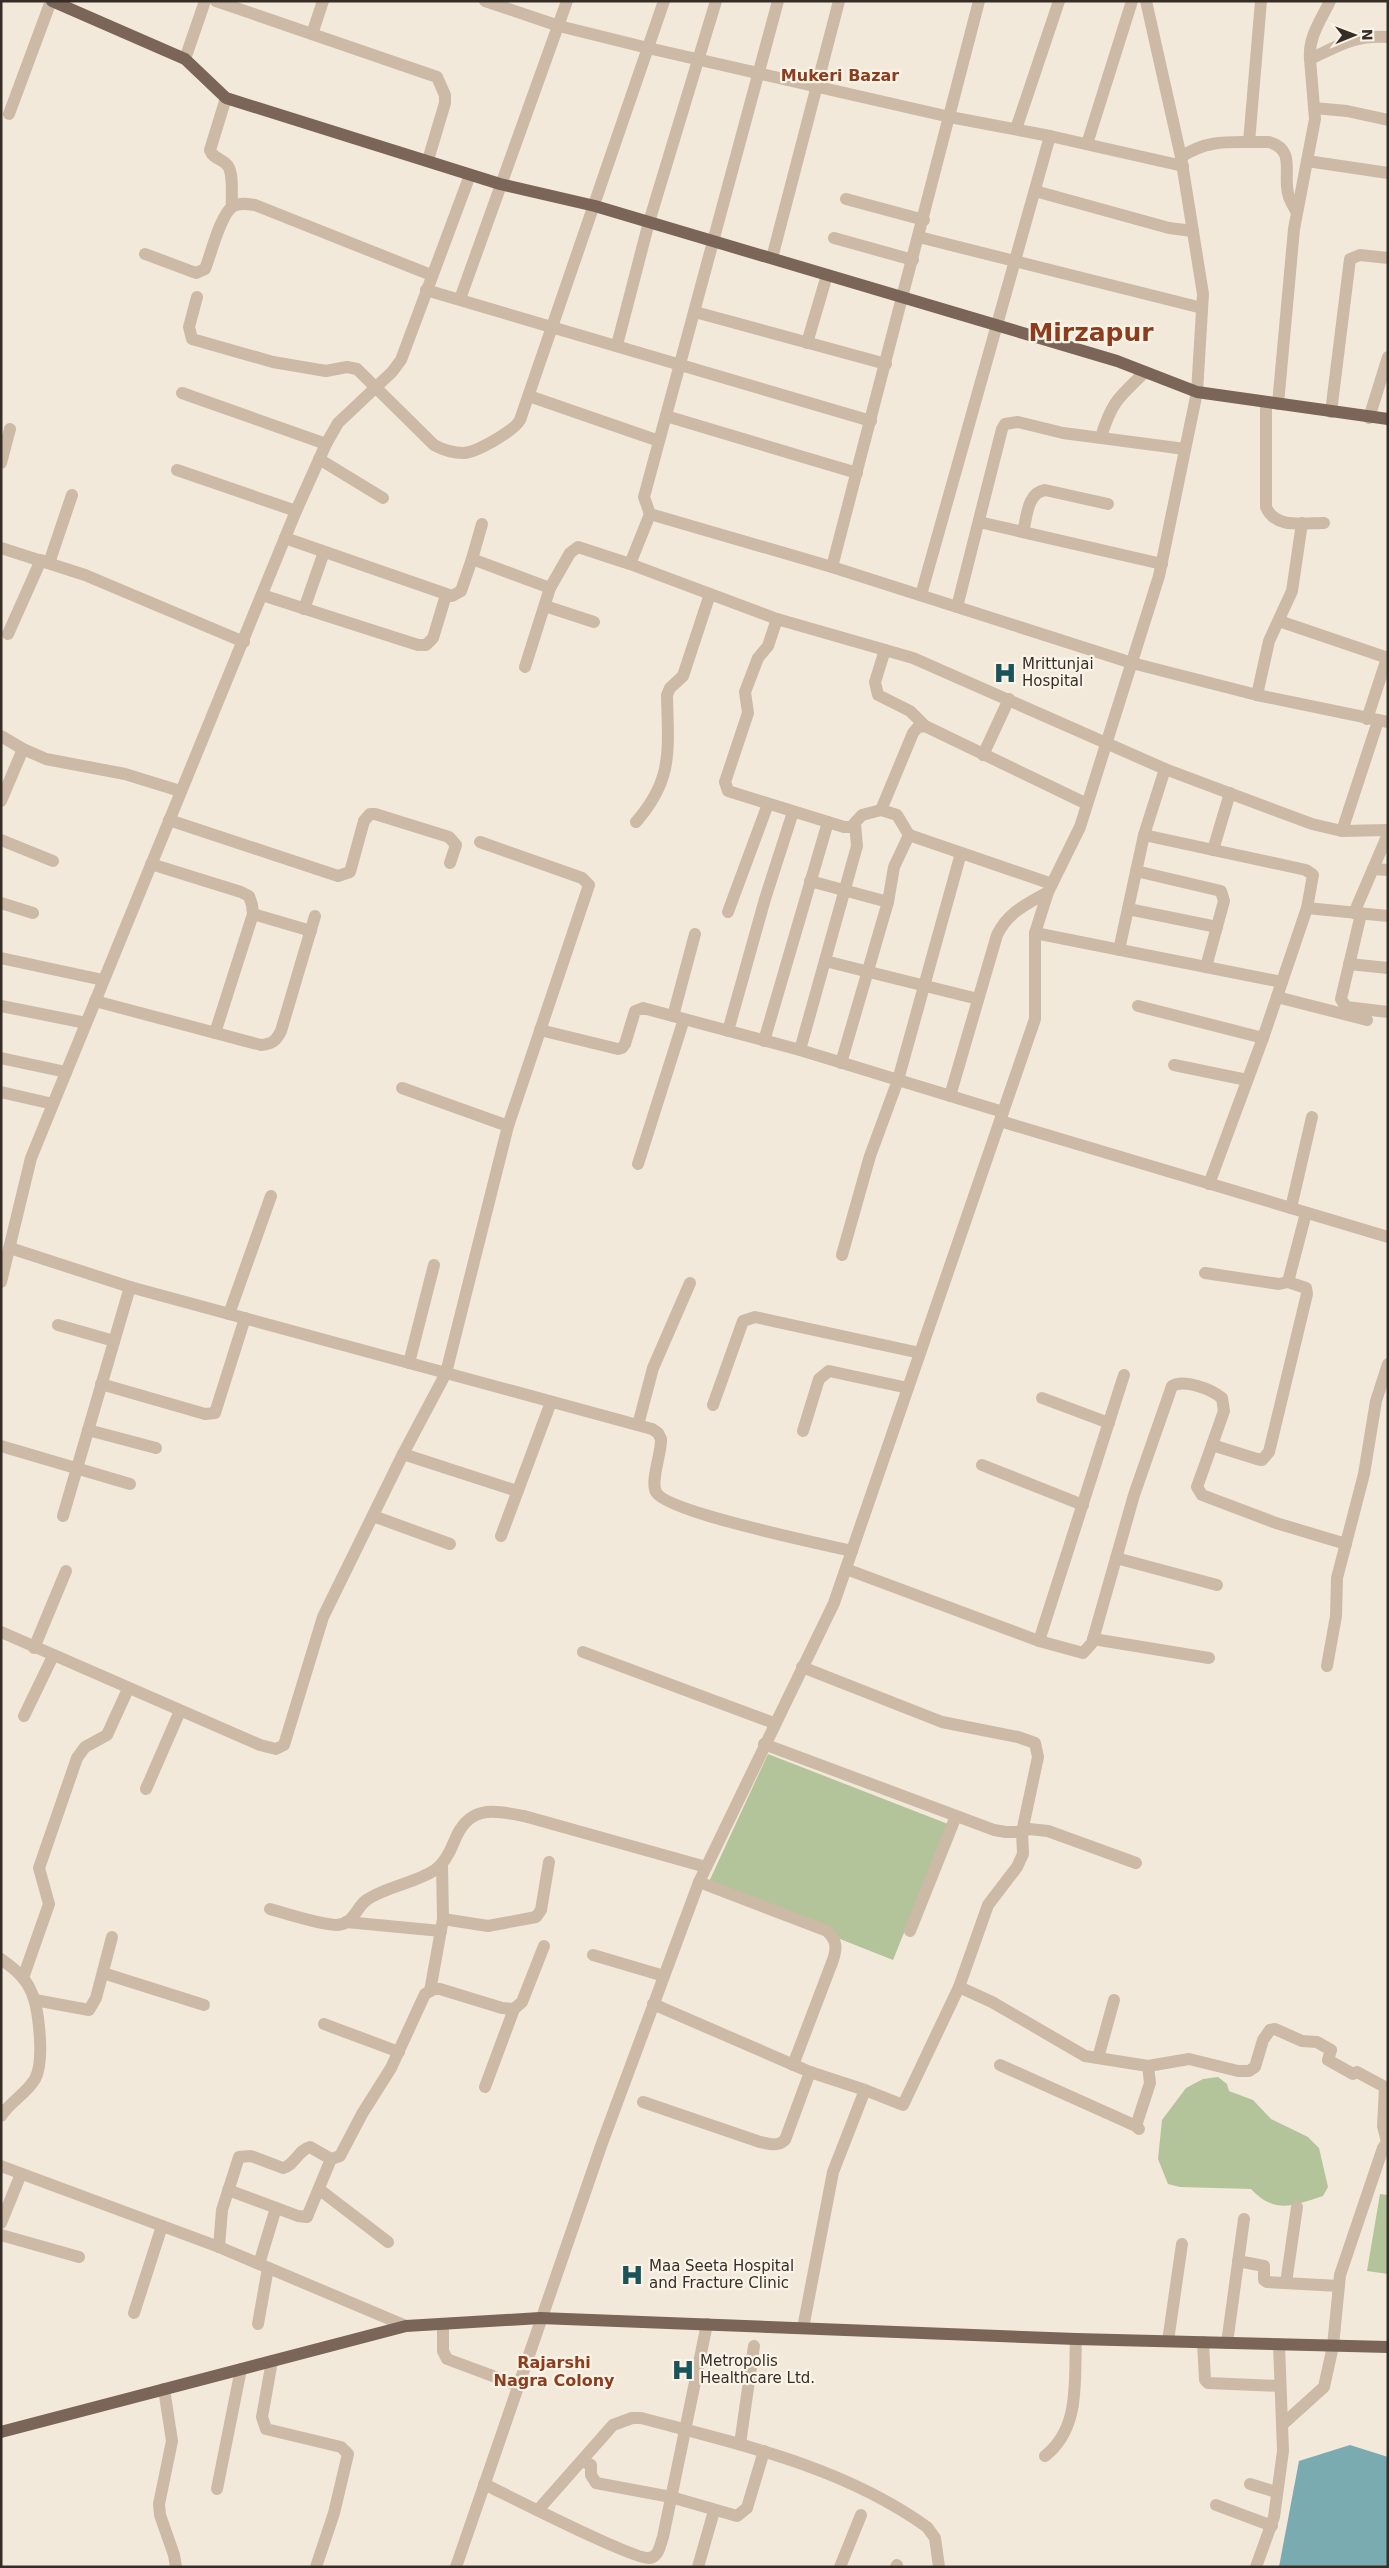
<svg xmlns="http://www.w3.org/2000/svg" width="1389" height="2568" viewBox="0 0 1389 2568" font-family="'DejaVu Sans',sans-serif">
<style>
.green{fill:#b3c39a}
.water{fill:#79abb1}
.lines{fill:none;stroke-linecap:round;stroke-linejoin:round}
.minor{stroke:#ccbaa6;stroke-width:12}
.major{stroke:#7a6558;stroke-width:12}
.labels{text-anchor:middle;stroke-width:4.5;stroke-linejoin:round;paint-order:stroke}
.poi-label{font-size:15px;fill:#372d27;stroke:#faf3e8;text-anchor:start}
.neighbourhood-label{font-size:16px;font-weight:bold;fill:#8a3e1d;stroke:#faf3e8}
.town-label{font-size:25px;font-weight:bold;fill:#8a3e1d;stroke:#faf3e8}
</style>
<rect width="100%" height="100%" fill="#f3e9db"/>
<!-- green -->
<g class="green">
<polygon points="768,1754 948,1824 893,1960 707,1886"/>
<path d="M1218,2077L1227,2084L1229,2091L1253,2100L1271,2119L1308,2137L1319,2148L1328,2187L1323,2196C1295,2205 1275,2215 1251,2189L1180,2187L1168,2184L1158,2159L1162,2120L1186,2088L1203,2079Z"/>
<polygon points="1380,2194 1388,2195 1388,2274 1367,2271"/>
</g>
<!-- water -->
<polygon class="water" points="1350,2445 1388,2457 1388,2567 1279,2567 1299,2461"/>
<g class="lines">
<!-- minor -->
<g class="minor">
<polyline points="216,1 437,77 445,95 445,103 428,160"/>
<polyline points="485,1 559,26 648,48 950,117 1050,136 1183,166"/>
<polyline points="778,1 644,497 650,514 832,567 1132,663 1257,695 1388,722"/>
<polyline points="312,34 323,1"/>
<polyline points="185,59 205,1"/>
<path d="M1310,59C1308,37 1321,20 1330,1"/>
<path d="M226,98L210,150C213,159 223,159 228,166C234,175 231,197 232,207"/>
<polyline points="1314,108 1347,111 1388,120"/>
<polyline points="9,114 51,1"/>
<polyline points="1016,129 1059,1"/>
<polyline points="1249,142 1261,1"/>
<polyline points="1087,144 1132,1"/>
<path d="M1181,157C1211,137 1235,143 1269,142C1296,150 1283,172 1288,193C1289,200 1293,205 1296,211"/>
<polyline points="1307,161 1388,173"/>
<polyline points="1035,191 1169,228 1193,231"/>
<polyline points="846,199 924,220"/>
<polyline points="919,237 1202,308"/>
<polyline points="834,238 913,260"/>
<path d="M145,254L196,273L205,269C211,254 220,216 232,207C239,202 248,204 255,205L431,275"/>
<polyline points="772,258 839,1"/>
<polyline points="426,290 871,421"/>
<path d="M197,297L189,327L192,339L273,362L326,371L347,367L357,369L434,445C443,450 452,453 464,453C477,452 514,431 520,420L664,1"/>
<polyline points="460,299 567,1"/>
<polyline points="695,312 886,364"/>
<polyline points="807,343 827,275"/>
<polyline points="617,345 649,222 716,1"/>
<polyline points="182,393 326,444"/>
<polyline points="529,396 659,441"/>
<path d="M1266,402V507C1275,529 1303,523 1324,523"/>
<path d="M1278,404L1294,229L1315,119L1310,59C1340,45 1354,35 1388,37"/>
<polyline points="1331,412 1350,259 1360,255 1388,258"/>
<polyline points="666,416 857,473"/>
<polyline points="1369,418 1388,357"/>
<path d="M1101,437C1112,401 1119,397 1145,372"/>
<polyline points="319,459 383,498"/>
<polyline points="1,463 10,429"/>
<polyline points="177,470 296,511"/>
<polyline points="979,522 1162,564"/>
<path d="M1023,532C1027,517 1027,493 1045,490L1108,504"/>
<polyline points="285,538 452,596 461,591 472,559 550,588 570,553 578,547 630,564 650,514"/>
<polyline points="1,548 85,575 244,642"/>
<polyline points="472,559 482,524"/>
<polyline points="49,563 72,495"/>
<polyline points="630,564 777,619 913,658 1165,769 1312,824 1342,831 1388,830"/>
<polyline points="832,567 979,1"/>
<polyline points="262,595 418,645 426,645 433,638 446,595"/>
<polyline points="921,595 1050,136"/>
<polyline points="545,606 594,622"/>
<polyline points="957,607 1002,429 1005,424 1018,422 1063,433 1185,449"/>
<polyline points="304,609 324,552"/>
<polyline points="777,619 768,646 758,658 745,692 748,713 725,782 728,791 844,827 851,827 862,815 881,810 897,815 909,835"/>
<polyline points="1279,621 1388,658"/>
<polyline points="8,634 41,560"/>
<polyline points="885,650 875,682 878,695 910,711 925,726"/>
<polyline points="525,667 550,588"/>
<polyline points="1257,695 1269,641 1292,591 1302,523"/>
<polyline points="1367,719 1387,658"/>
<polyline points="1,736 23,749 46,759 125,774 180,791"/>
<polyline points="983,755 1009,699"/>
<polyline points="1165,769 1144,835 1306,870 1313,875 1307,908 1263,1038 1209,1184"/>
<polyline points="1,801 23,749"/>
<polyline points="881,810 913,733 918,727 925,726 1087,804"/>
<polyline points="169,820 338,876 350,872 364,821 370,814 375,814 449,837 456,845 450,863"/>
<path d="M636,822C674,779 668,749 667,695L670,688L683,676L710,594"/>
<polyline points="1342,831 1378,721"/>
<polyline points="1,840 53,861"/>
<polyline points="1213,850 1230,793"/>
<polyline points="151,864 241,892 249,896 252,905 253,914 215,1033"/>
<polyline points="1373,869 1388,870"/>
<polyline points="1136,871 1221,891 1224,901 1206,967"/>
<polyline points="810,881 888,902"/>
<polyline points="1,903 33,913"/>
<polyline points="1307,908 1388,916"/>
<polyline points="1128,909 1217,927"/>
<polyline points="728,912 768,804"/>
<polyline points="1354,913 1388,834"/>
<polyline points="253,914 311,931"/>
<polyline points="1361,914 1341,999 1346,1007 1388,1012"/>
<polyline points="1035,933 1282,982"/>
<polyline points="1119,950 1144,835"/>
<polyline points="1,958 103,980"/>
<polyline points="825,961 978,999"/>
<polyline points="1349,964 1388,968"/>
<polyline points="1277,997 1367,1020"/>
<path d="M95,1001L261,1045C272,1044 276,1041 281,1031L315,916"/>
<polyline points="1,1006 86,1023"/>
<polyline points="1138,1006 1263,1038"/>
<polyline points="673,1016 695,934"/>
<polyline points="540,1030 618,1049 622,1048 625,1044 635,1011 643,1008 800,1050 1003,1112"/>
<polyline points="728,1031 765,899 793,812"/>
<polyline points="764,1041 828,822"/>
<polyline points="800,1050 857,846 855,824"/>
<polyline points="1,1058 66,1072"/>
<polyline points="841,1063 888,902 894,867 909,835 1052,884"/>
<polyline points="1174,1065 1247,1080"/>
<polyline points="402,1088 508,1126"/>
<polyline points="1,1092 53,1104"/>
<path d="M950,1096L997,935C1008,912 1027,904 1048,892"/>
<polyline points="1000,1121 1388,1237"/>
<polyline points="638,1164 684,1019"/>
<polyline points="1291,1208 1312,1117"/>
<path d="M10,1248L130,1287L652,1429L658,1433L661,1439C662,1452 650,1481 656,1492C666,1512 822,1544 852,1551"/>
<polyline points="842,1255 870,1156 898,1080 961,853"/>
<polyline points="1205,1273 1279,1284 1288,1282 1306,1213"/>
<polyline points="1,1282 31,1158 296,511 326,444 338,423 392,372 401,360 470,175"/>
<polyline points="1288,1282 1306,1288 1307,1294 1269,1452 1262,1460 1257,1459 1212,1445 1197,1487 1202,1495 1276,1523 1346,1544"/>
<polyline points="229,1314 271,1196"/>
<polyline points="58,1325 114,1341"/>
<polyline points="409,1363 434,1265"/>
<polyline points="101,1384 205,1414 215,1413 245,1318"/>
<polyline points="1042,1398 1109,1423"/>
<polyline points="713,1405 743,1321 755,1317 920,1353"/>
<polyline points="638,1425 653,1368 690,1283"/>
<polyline points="88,1430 156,1448"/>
<polyline points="803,1431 819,1379 829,1371 908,1388"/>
<polyline points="1,1446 130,1484"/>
<polyline points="403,1454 517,1491"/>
<polyline points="982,1465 1083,1505"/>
<polyline points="63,1516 130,1287"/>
<polyline points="373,1516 450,1544"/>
<polyline points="501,1536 551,1402"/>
<polyline points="1116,1558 1217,1585"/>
<polyline points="846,1569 1039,1641 1124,1375"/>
<polyline points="1,1632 260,1745 276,1749 284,1745 323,1617 403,1454 446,1373 508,1126 587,891 589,885 582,878 480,842"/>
<polyline points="1093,1639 1209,1658"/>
<path d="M1039,1641L1083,1653L1092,1643L1134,1495L1172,1386C1185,1379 1211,1389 1222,1398L1224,1411L1212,1445"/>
<polyline points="34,1648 66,1571"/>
<polyline points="583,1652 774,1723"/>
<polyline points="1327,1666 1336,1616 1337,1578 1364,1474 1376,1401 1388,1364"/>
<polyline points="802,1667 942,1722 1018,1737 1035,1743 1038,1757 1022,1832 1023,1854 1017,1867 988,1905 959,1987 992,2002 1085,2056 1148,2066 1150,2083 1136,2126 1139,2129"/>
<polyline points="24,1716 53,1656"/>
<polyline points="764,1744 994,1830 1006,1832 1022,1832 1029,1829 1048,1831 1136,1863"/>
<polyline points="146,1789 180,1711"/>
<path d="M699,1882L827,1931C837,1941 837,1947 833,1960L793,2065"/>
<path d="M270,1909C287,1914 321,1925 337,1925C355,1924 356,1906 368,1899C389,1886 415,1883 435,1870C445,1863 450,1852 454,1842C468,1805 492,1810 524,1816L706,1867"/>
<polyline points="443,1919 488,1926 536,1917 541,1910 549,1862"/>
<polyline points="346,1922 441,1931"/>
<polyline points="910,1931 956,1816"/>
<polyline points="593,1955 664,1976"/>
<path d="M1,1959C12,1967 24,1976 30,1989C39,2006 45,2061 35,2079C27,2093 10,2102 1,2116"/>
<polyline points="103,1973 204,2005"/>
<polyline points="23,1978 49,1904 39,1868 77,1758 85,1747 107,1735 128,1689"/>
<polyline points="430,1991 443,1919 442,1864"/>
<polyline points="35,2000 89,2010 96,1998 112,1937"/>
<polyline points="653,2004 810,2072 865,2090 833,2172 803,2328"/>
<polyline points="324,2024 399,2052"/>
<polyline points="1098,2058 1114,2000"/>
<polyline points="1000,2065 1136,2126"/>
<polyline points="1148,2066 1189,2059 1238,2071 1249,2071 1255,2067 1263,2040 1270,2030 1275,2029 1302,2041 1317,2042 1331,2050 1328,2060 1353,2074 1357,2072 1385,2087 1383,2126 1387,2142"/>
<polyline points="485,2087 514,2009"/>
<polyline points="865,2090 903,2105 959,1987"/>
<path d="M643,2102L760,2142C770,2144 777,2147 785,2140L810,2072"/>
<polyline points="1,2166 219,2247 406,2326"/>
<polyline points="228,2190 298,2216 307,2217 331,2159"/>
<polyline points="320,2190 388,2242"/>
<polyline points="1,2223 21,2174"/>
<polyline points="1,2235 79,2257"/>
<path d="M219,2247L222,2210L239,2157L251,2156L283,2168C295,2165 298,2150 310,2147L331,2159L340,2156L362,2114L391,2068L425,1994L434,1989H440L502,2008L514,2009L522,2002L544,1946"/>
<polyline points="1238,2261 1264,2266 1264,2280 1267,2282 1339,2286"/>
<polyline points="259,2264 276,2208"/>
<polyline points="1286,2283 1297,2207"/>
<polyline points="134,2313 162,2226"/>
<polyline points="258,2324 268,2268"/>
<polyline points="443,2325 443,2351 447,2359 517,2385"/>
<polyline points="1168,2341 1182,2244"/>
<polyline points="1203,2342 1205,2380 1208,2383 1280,2386"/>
<polyline points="1227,2343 1244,2219"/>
<polyline points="272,2361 262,2417 266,2429 341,2447 348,2454 334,2513 316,2567"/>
<polyline points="164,2389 172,2441 159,2504 160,2515 174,2555 176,2567"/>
<polyline points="1283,2424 1324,2387 1333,2346 1340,2275 1383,2148 1388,2141"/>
<polyline points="740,2444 754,2346"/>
<path d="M1045,2456C1081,2428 1074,2380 1076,2339"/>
<polyline points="582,2461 591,2465 591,2475 596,2483 671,2497 737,2516 747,2508 764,2451"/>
<path d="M484,2484C507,2495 634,2560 649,2558C659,2557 660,2545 663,2537L707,2324"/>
<polyline points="1250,2484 1276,2492"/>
<polyline points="217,2489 241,2369"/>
<polyline points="1216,2505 1272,2526"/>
<path d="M538,2510L613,2425L632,2418H641C739,2444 842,2466 927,2527L935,2538L939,2567"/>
<polyline points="456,2567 601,2146 699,1882 834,1603 1035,1019 1035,933 1048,892 1080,827 1159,576 1197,392 1203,294 1181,157 1146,1"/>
<polyline points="698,2567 714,2511"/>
<polyline points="840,2567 861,2515"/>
<polyline points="896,2567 897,2565"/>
<polyline points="1256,2567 1274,2517 1283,2451 1279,2344"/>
</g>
<!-- major -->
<g class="major">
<polyline points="52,1 185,59 226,98 500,184 595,206 1117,361 1197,392 1388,419"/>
<polyline points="1,2432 406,2326 540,2318 1076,2339 1388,2347"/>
</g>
</g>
<!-- icons -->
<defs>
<symbol id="hospital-bare" viewBox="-9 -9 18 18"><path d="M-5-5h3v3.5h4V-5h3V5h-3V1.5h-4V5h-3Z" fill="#1b535b" stroke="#faf3e8" stroke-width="2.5" paint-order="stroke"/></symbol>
</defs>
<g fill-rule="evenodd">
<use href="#hospital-bare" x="989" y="657" width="32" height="32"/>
<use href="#hospital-bare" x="616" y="2259" width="32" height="32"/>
<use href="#hospital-bare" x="667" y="2354" width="32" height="32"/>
</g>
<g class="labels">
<!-- poi labels -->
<g class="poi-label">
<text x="1022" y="669">Mrittunjai<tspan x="1022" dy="17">Hospital</tspan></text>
<text x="649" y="2271">Maa Seeta Hospital<tspan x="649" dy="17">and Fracture Clinic</tspan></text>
<text x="700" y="2366">Metropolis<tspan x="700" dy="17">Healthcare Ltd.</tspan></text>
</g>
<!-- neighbourhood labels -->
<g class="neighbourhood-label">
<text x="840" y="81">Mukeri Bazar</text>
<text x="554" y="2368">Rajarshi<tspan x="554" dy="18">Nagra Colony</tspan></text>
</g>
<!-- town labels -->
<g class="town-label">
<text x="1091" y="341">Mirzapur</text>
</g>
</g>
<!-- border -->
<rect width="1389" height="2568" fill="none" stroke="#372d27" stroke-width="5"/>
<!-- north arrow -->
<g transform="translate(1354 35) rotate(89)" stroke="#faf3e8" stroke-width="4" paint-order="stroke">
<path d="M0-4L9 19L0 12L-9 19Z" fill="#372d27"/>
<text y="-8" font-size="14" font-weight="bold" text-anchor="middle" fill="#372d27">N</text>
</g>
</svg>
